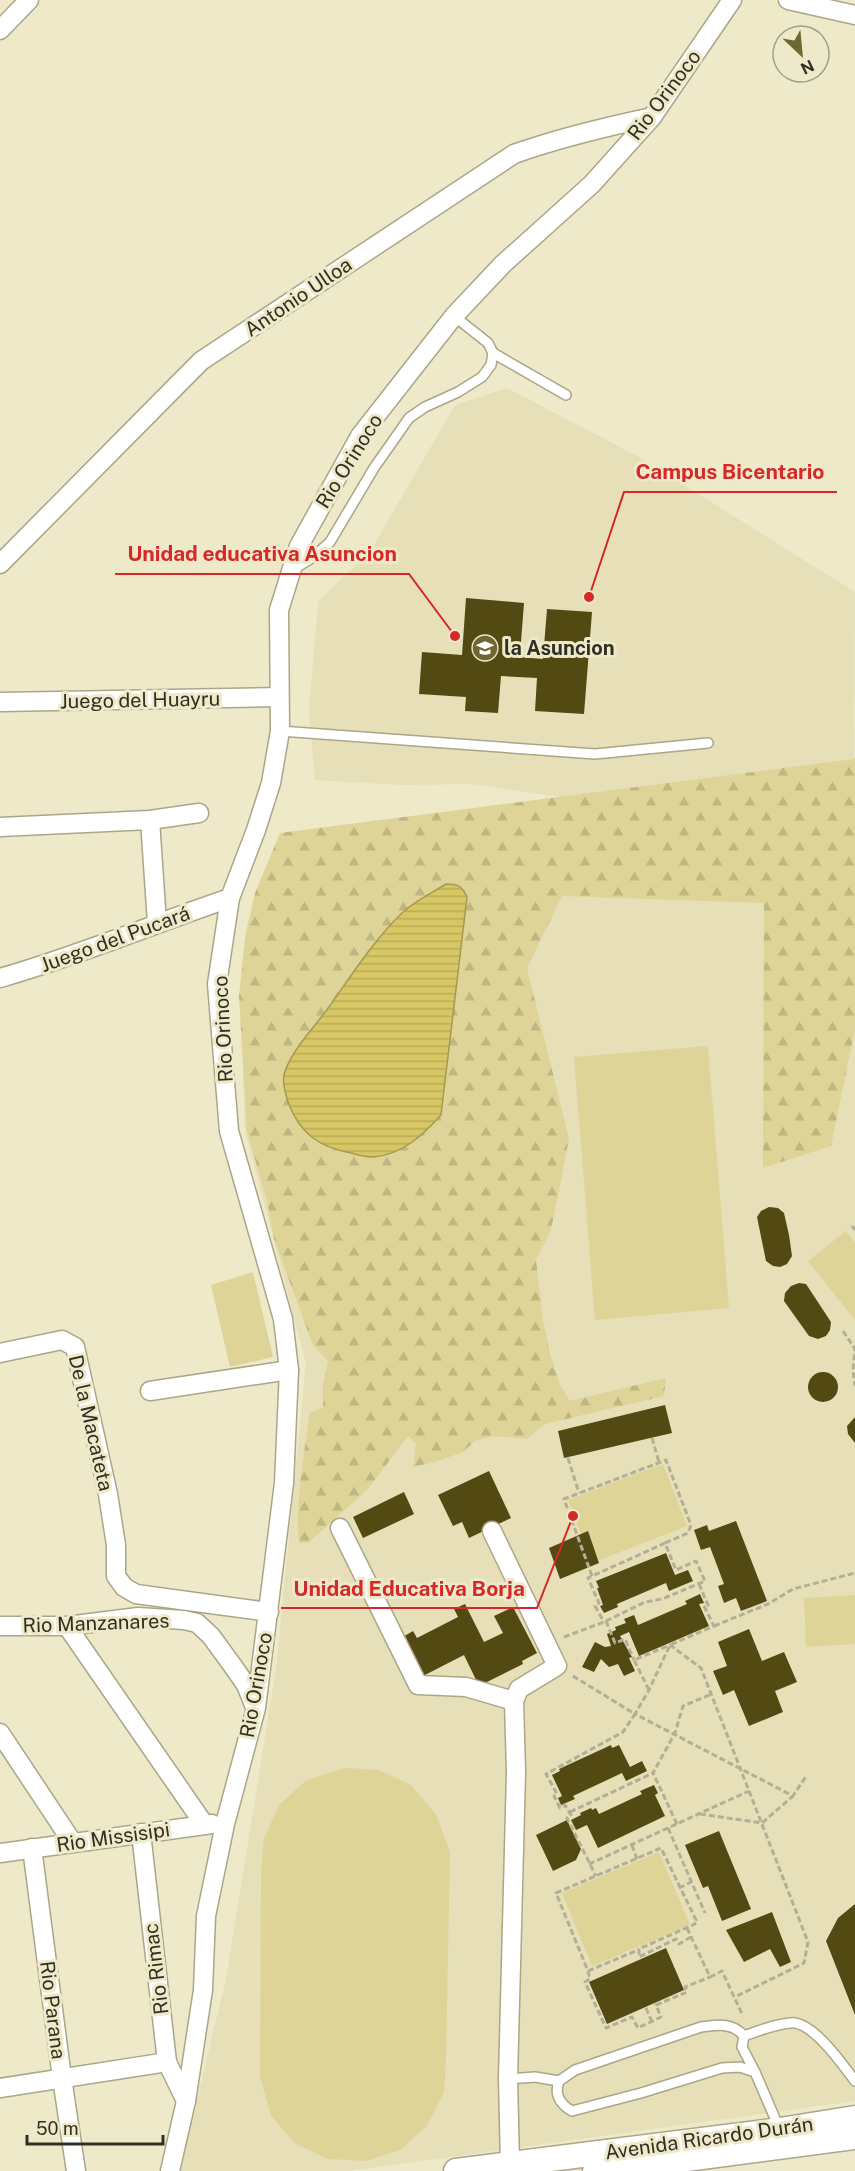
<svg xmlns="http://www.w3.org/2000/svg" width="855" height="2171" viewBox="0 0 855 2171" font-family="'Public Sans',sans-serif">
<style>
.built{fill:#e6dfb8}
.grass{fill:#dfd497}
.forest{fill:url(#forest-firs)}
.water{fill:url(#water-rules);stroke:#a69951;stroke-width:1.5}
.building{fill:#524913}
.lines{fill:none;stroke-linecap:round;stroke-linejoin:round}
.lane-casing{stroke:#aba687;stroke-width:12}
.street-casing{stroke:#aba687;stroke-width:21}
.secondary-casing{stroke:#aba687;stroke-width:27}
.path{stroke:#b3af95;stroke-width:3;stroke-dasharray:6 3;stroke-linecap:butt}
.lane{stroke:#fff;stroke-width:9}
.street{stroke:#fff;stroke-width:18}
.secondary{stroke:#fff;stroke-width:24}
.labels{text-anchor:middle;stroke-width:6;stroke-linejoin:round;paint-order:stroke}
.street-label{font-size:20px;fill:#312f23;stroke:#eee9c9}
.poi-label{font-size:20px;font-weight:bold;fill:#312f23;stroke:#eee9c9;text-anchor:start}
.leader{fill:none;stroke:#d62828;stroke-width:2}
.callout-dot{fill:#d62828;stroke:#eee9c9;stroke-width:2}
.callout-label{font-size:21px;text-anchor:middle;font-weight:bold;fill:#d62828;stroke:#eee9c9;stroke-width:6;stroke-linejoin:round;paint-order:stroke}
</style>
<defs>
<pattern id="forest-firs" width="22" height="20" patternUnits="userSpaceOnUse" patternTransform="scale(1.5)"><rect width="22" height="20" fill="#dfd497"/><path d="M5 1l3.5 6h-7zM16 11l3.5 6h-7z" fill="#c0b682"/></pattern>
<pattern id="water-rules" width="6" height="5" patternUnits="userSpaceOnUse" patternTransform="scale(1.5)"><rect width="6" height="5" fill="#d8c765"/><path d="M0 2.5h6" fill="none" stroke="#baab57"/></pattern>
</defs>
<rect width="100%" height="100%" fill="#eee9c9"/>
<!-- built -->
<g class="built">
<polygon points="507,388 639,457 855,592 854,759 560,797 471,784 404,785 315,780 309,710 318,602 371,550 455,405"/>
<polygon points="457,843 826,853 855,939 855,2101 349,2171 180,2171 226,1979 276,1669 306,1363 245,1131 240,993 248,920"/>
</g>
<!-- grass -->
<g class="grass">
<polygon points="708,1046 729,1308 595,1320 574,1057"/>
<polygon points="846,1231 855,1242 855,1320 808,1261"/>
<polygon points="253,1272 273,1357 230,1367 211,1285"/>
<polygon points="663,1464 687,1526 592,1563 568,1500"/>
<polygon points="855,1595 855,1644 806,1647 804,1598"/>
<polygon points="345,1768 379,1770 411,1785 436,1814 450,1852 446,2057 444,2092 426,2127 400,2150 367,2161 328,2159 296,2144 271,2116 260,2076 261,1870 264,1838 280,1804 307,1780"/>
<polygon points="659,1852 690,1925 592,1966 562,1893"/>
</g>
<!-- forest -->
<path class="forest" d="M855,757V1029L831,1146L763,1168L764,903L562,896L527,968L569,1139L551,1230L536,1260L543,1320L550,1353L559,1383L570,1401L666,1378L664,1396L545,1424L527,1439L492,1436L475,1441L463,1452L435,1462L413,1467L416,1444L408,1436L368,1489L308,1543H299C295,1500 304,1455 310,1412L323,1408V1384L328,1361L313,1345L274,1239L267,1201L247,1132L239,996L245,938L255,893L280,833L853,759Z"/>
<!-- water -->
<path class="water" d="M446,884C458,884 462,886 467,897L441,1115C423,1135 402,1155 373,1157C366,1157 358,1155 351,1153C319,1147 300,1134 288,1102C286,1095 282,1083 284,1075C290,1052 312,1030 326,1011C350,978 372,942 401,914C413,902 432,893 446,884Z"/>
<!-- building -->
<g class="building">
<polygon points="466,598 524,603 521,642 511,642 509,656 543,659 547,609 592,612 584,714 535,711 537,678 501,676 498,713 465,711 466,697 419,694 422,652 462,655"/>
<polygon points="769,1207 778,1208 784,1213 789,1235 792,1256 787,1264 780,1267 773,1266 766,1261 757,1217 761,1211"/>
<polygon points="799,1283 806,1284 831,1322 830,1330 826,1336 818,1339 809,1336 784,1301 785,1293 791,1286"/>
<circle cx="823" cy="1387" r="15"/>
<polygon points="665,1405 672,1433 564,1458 558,1431"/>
<polygon points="855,1417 855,1443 848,1434 847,1426"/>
<polygon points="489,1471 511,1518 469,1538 462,1522 453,1526 438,1495"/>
<polygon points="404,1492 414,1514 363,1538 353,1517"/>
<polygon points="736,1521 767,1601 741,1611 736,1598 724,1603 718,1586 724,1584 710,1547 701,1550 694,1530 707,1525 709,1531"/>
<polygon points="588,1531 599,1563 560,1579 549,1548"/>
<polygon points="666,1553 675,1575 688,1570 693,1581 669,1591 666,1583 617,1604 618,1607 604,1613 600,1606 603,1605 597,1588 599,1588 596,1581"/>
<polygon points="700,1594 704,1603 699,1604 709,1626 639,1656 629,1632 620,1636 632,1657 629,1658 635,1671 624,1676 618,1664 609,1667 601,1659 594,1672 582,1667 595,1642 605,1647 611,1646 607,1634 616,1630 615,1627 626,1623 624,1619 634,1615 638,1625 687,1604 685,1601"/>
<polygon points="465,1604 484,1642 503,1633 494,1616 513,1607 537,1653 522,1661 523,1664 479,1686 464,1655 421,1677 401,1638 413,1631 417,1638 458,1617 454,1609"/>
<polygon points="749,1629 762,1661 784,1652 797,1682 775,1691 783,1712 749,1726 734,1690 723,1695 713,1671 727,1666 718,1642"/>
<polygon points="611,1745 612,1748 619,1745 630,1767 642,1761 647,1771 626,1781 622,1773 573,1796 575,1799 561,1805 558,1798 562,1796 552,1775 560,1771 559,1769"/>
<polygon points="654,1785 658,1793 655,1795 665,1816 598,1848 587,1825 576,1830 571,1820 581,1815 580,1813 591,1808 592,1810 596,1808 599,1814 642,1794 640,1791"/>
<polygon points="567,1820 581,1849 576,1860 553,1871 536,1835"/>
<polygon points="719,1831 751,1909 722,1921 708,1886 703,1888 685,1845"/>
<polygon points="855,1904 855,2015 826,1941 838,1918"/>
<polygon points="772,1912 791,1962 780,1967 770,1949 744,1962 726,1930"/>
<polygon points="666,1948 684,1990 607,2024 589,1982"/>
</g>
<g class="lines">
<defs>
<g id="lane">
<polyline points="493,353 566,395"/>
<polyline points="294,569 312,558 330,542 374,468 409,418 425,407 458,392 482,377 491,365 493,353 488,343 454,316"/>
<polyline points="280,731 595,754 708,743"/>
<path d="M744,2036C732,2022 718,2025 701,2027L575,2070L559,2081C554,2095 560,2104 572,2111L641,2093L722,2068L740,2067L755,2072L780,2130"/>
<path d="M755,2072L742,2047L744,2036C758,2031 775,2024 790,2023C812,2020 843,2065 855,2081"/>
<polyline points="508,2079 535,2077 559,2081"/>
</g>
<g id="street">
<polyline points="788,0 855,15"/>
<polyline points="0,30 29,0"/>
<path d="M0,564L201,361L514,154C559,138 605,127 652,117"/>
<polyline points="0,702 279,697"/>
<polyline points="150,820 157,923"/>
<polyline points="0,827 150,820 199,813"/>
<path d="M0,978C78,956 153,924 230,898"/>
<polyline points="0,1353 62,1340 75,1347 108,1494 116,1545 116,1576 124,1587 136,1594 269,1612"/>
<polyline points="150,1391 289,1370"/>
<polyline points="340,1528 418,1685 466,1687 514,1701"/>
<polyline points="492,1531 557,1666 519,1689 514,1701 516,1772 508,2079 510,2164"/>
<polyline points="0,1626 67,1626 138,1617 184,1620 197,1623 211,1636 235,1669 246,1685 255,1707"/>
<polyline points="67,1626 204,1824"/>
<polyline points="0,1733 73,1843"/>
<polyline points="141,1833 167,2062 186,2101"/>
<polyline points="32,1848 62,2078 76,2171"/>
<polyline points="0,1853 212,1824"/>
<polyline points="0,2088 167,2062"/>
<polyline points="170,2171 186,2101 203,1990 206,1916 225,1824 256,1708 284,1483 289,1370 283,1319 229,1131 217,984 230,898 256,830 271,783 280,731 279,610 299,546 360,436 454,316 503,264 592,184 652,117 732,0"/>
</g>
<g id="secondary">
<polyline points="456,2171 780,2130 855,2118"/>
<polyline points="595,2171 855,2137"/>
</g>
</defs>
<!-- lane casing -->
<use href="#lane" class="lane-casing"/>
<!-- street casing -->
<use href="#street" class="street-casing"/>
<!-- secondary casing -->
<use href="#secondary" class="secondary-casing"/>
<!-- path -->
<g class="path">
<polyline points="852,1226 855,1230"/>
<polyline points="843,1331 855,1349 853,1370 855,1386"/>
<polyline points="652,1438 659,1462"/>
<polyline points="568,1458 579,1493"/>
<polyline points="592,1576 564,1499 666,1460 691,1525 688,1533 665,1543"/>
<polyline points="699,1584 708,1605 704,1606 714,1626 670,1645 649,1690 635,1714 793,1796 807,1775"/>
<polyline points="606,1621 615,1643 625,1639 634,1660"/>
<polyline points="714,1626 768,1604 793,1589 855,1573"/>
<polyline points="564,1637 604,1622 645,1602 662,1599 705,1581 696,1561 676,1570 665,1543 588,1578 599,1603 595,1606 604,1622"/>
<polyline points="573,1676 635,1714 623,1732 546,1774 557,1794 554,1796 560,1808 565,1805 571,1815 567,1818 596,1876"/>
<polyline points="649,1690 634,1660 670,1645 701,1668 808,1942 804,1963 735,1997"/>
<polyline points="570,1812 653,1773"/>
<polyline points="700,1814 762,1823 793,1796"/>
<polyline points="677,1824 653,1773 675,1733 683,1706 712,1694"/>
<polyline points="668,1828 705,1913"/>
<polyline points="632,1845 637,1859"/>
<polyline points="589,1864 749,1791"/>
<polyline points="679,1888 691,1882"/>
<polyline points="687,1928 710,1977 722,1971 743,2016"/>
<polyline points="691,1937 679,1944 676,1939 639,1957 639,1949 695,1924 694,1921 696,1920 661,1848 556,1893 588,1971 590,1979 585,1982 606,2028 632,2017 638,2028 661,2017 656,2005 687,1992 685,1987 710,1977"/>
<polyline points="588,1971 638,1950"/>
<polyline points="646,2008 652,2022"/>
</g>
<!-- lane -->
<use href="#lane" class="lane"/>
<!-- street -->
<use href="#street" class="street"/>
<!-- secondary -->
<use href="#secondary" class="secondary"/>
</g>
<!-- icons -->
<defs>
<symbol id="school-disc" viewBox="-11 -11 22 22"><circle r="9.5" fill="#6f6633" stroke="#eee9c9"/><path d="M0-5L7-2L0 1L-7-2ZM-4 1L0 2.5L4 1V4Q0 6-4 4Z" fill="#fff"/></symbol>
</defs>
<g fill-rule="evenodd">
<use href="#school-disc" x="470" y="633" width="30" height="30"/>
</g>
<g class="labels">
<!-- street labels -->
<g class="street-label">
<text transform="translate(664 95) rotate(-53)" y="7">Rio Orinoco</text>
<text transform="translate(298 297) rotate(-34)" y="7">Antonio Ulloa</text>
<text transform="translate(349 461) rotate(-58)" y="7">Rio Orinoco</text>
<text transform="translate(140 700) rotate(-1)" y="7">Juego del Huayru</text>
<text transform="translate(115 939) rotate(-20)" y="7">Juego del Pucará</text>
<text transform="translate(223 1029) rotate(-93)" y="7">Rio Orinoco</text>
<text transform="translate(91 1423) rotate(77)" y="7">De la Macateta</text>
<text transform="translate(96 1623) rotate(-2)" y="7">Rio Manzanares</text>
<text transform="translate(256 1685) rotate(-80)" y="7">Rio Orinoco</text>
<text transform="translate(113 1837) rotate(-8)" y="7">Rio Missisipi</text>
<text transform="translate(156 1969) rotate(-97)" y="7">Rio Rimac</text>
<text transform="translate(53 2010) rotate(83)" y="7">Rio Parana</text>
<text transform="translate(709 2138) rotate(-8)" y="7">Avenida Ricardo Durán</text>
</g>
<!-- poi labels -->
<g class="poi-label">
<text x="504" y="655">la Asuncion</text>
</g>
</g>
<!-- callouts -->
<path class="leader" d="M589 597L624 492H837M455 636L409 574H115M573 1516L537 1608H281"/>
<g class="callout-dot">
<circle cx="589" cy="597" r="6"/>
<circle cx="455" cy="636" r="6"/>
<circle cx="573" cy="1516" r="6"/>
</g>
<g class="callout-label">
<text x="730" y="479">Campus Bicentario</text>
<text x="262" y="561">Unidad educativa Asuncion</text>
<text x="409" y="1596">Unidad Educativa Borja</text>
</g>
<!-- north arrow -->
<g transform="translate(801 54) rotate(154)"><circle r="28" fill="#eee9c9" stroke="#a29f87" stroke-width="1.5"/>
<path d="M0-4.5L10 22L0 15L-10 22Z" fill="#6f6633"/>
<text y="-9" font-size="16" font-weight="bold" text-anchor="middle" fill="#312f23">N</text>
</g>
<!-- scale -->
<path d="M27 2135v9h136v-9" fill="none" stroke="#312f23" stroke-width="3"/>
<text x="36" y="2135" font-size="18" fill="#312f23" stroke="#eee9c9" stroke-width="4.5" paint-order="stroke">50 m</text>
</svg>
